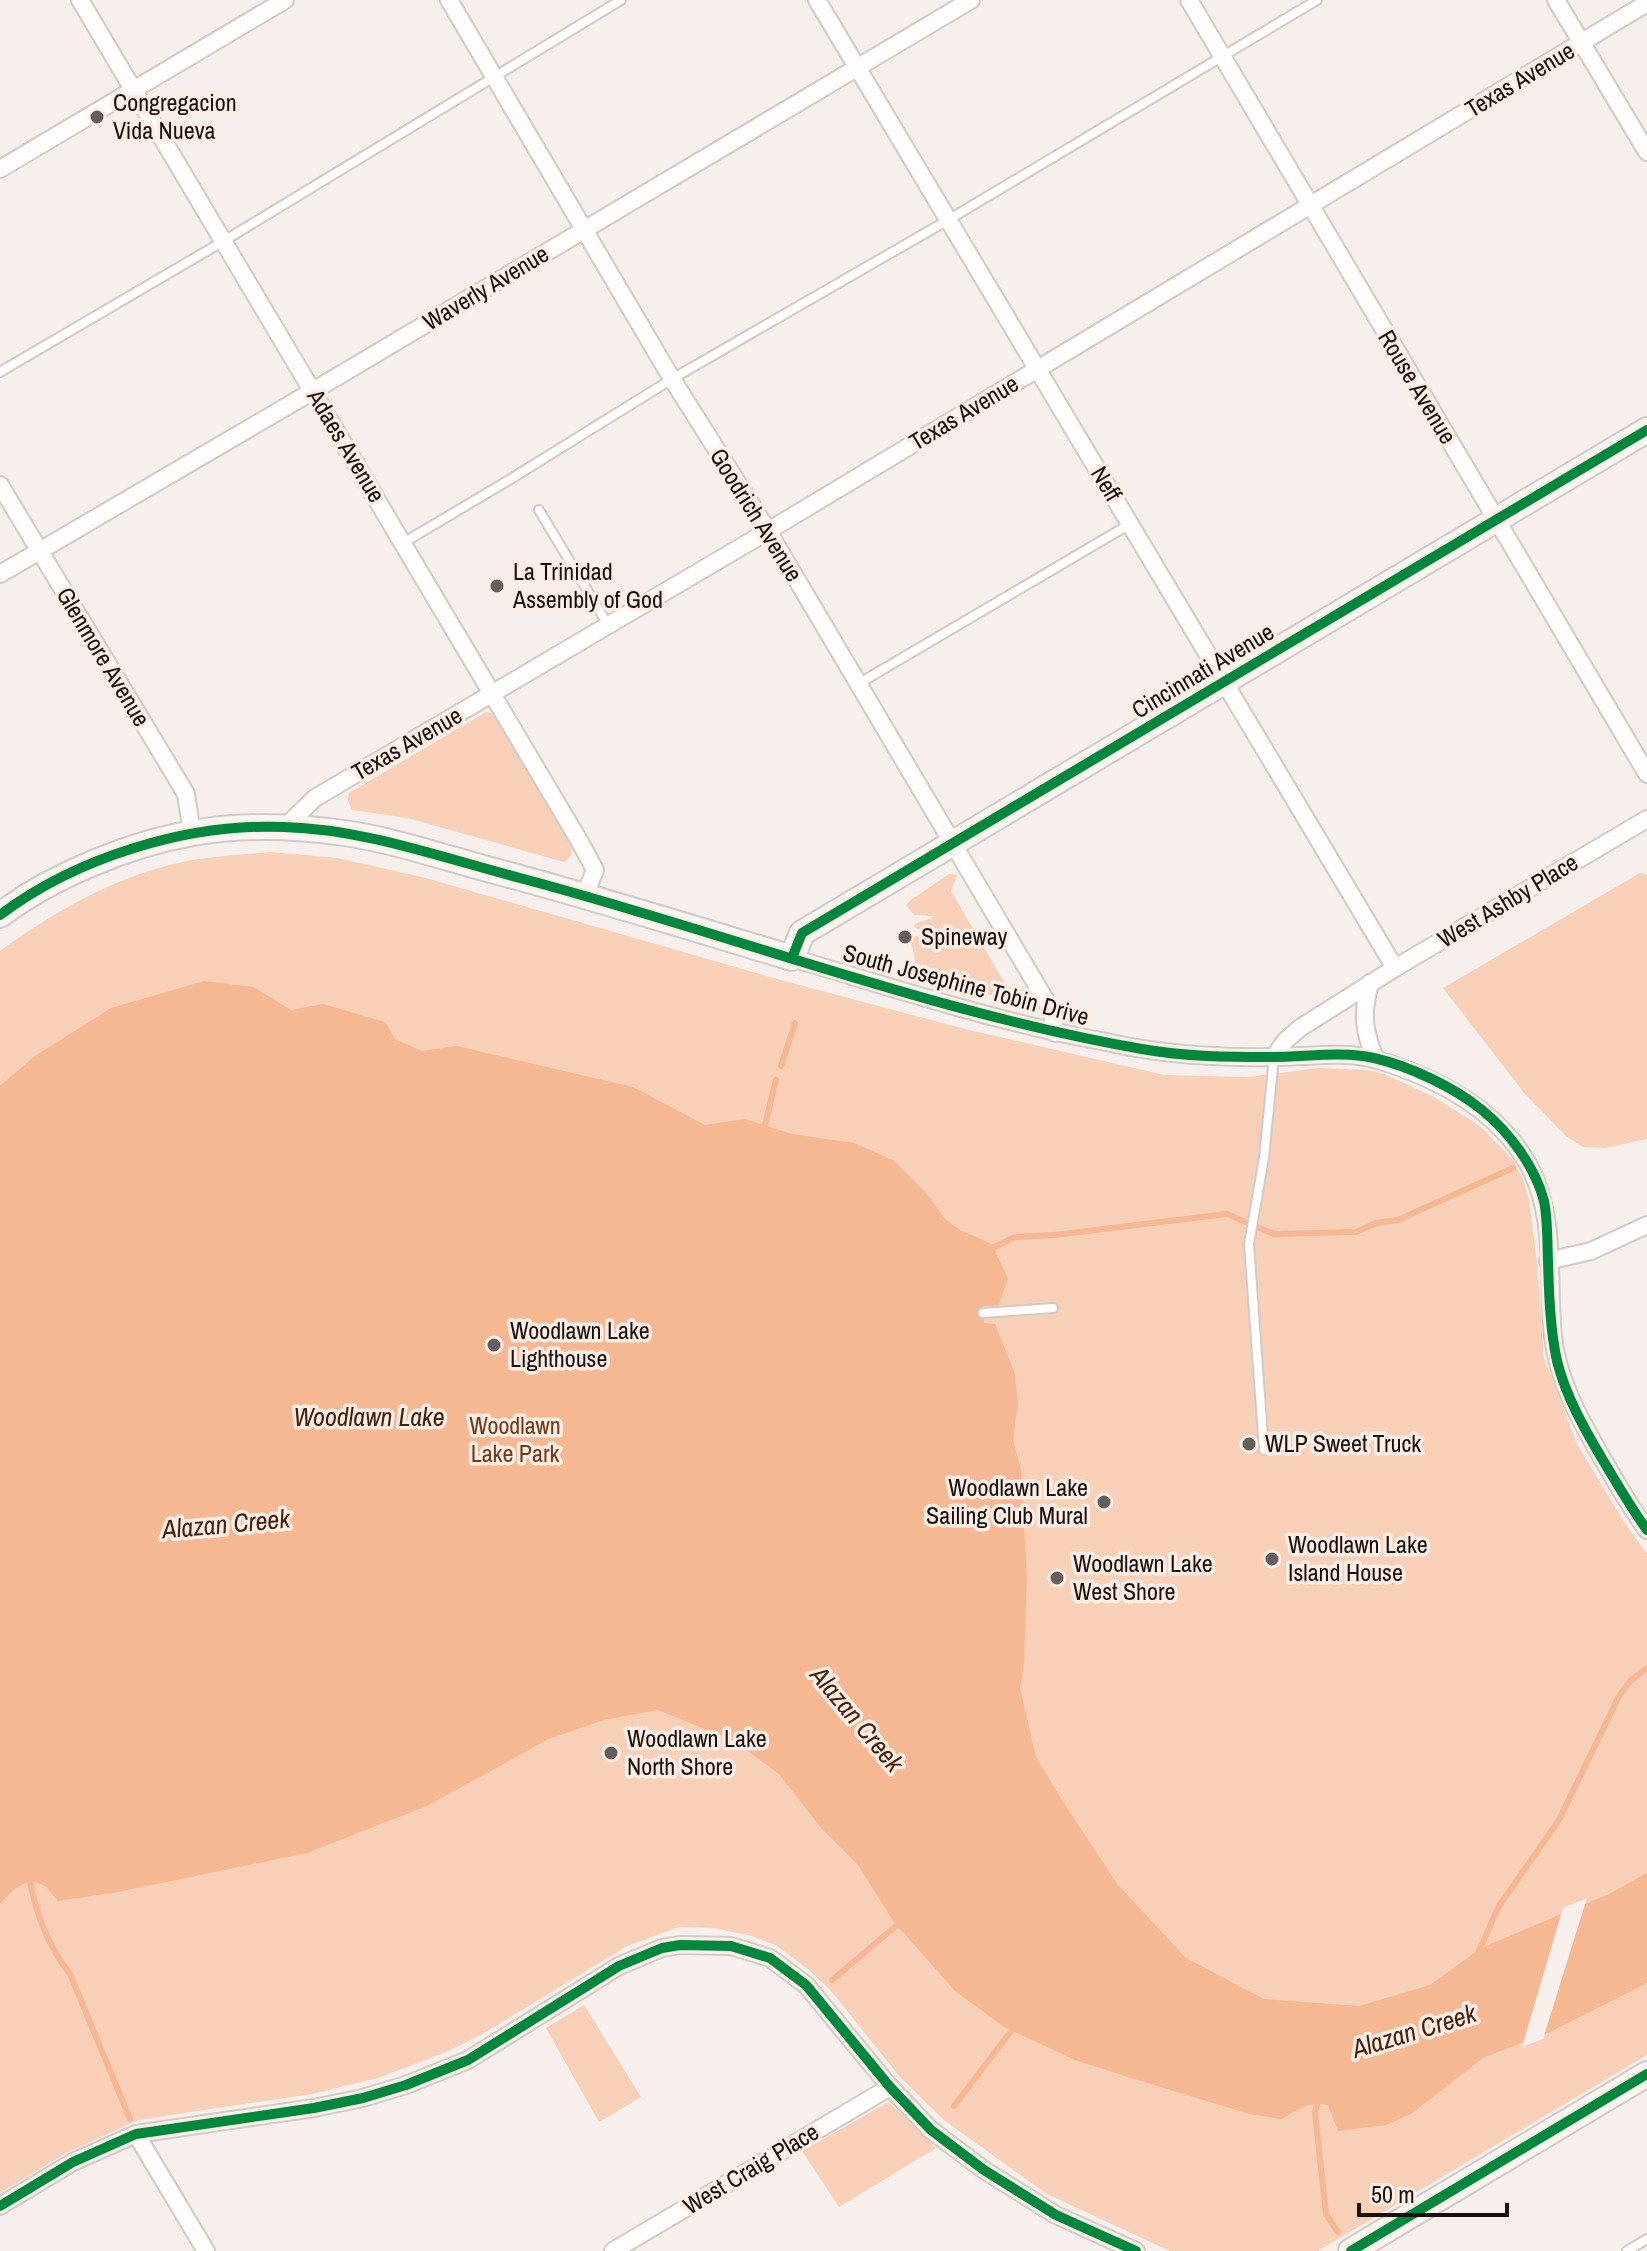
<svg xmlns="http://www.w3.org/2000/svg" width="1647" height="2251" viewBox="0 0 1647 2251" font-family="'Archivo Narrow',sans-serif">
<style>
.green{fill:#f8d0b8}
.water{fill:#f5b893}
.pier{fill:#f7efeb}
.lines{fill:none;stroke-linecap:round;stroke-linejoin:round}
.stream{stroke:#f5b893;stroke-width:6}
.lane-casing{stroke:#d1cac7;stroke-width:12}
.street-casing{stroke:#d1cac7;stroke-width:20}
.secondary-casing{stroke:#d1cac7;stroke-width:28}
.lane{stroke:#fefdfc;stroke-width:8}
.street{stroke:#fefdfc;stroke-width:16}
.secondary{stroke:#faf6f4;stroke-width:24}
.cycleway-casing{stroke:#fdede5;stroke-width:15}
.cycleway{stroke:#00873e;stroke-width:10}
.poi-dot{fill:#655f5b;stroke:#fdede5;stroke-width:3}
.labels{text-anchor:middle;stroke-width:7;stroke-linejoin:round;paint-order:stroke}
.street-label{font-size:24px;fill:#16110e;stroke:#fdede5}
.poi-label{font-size:24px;fill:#16110e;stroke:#fdede5;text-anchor:start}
.park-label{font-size:24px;fill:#703a15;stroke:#fdede5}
.water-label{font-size:26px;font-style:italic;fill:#42210c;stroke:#fdede5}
</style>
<rect width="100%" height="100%" fill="#f7efeb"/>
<!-- green -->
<g class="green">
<path d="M486,712L491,713L498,721L570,844C573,853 572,857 564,862L408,818L352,810L348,800L349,793Z"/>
<path d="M270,852L337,858L426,878L777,979L965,1029L1164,1075L1248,1077L1317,1068L1367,1070L1384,1074L1432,1096L1480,1126L1513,1160L1524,1182L1529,1200L1537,1262L1544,1358L1577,1444L1624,1522L1647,1554V2055L1318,2251H1170L1047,2194L944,2120L900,2077L831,1991L808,1969L777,1946L752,1936L714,1928L679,1927L627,1946L481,2035L446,2052L378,2078L312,2094L138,2120L66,2153L0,2193V951C55,911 116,876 183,862C211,856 242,855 270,852Z"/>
<polygon points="1640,873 1647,875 1647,1139 1605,1148 1583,1147 1566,1136 1525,1094 1443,988"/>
<polygon points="949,874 957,875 951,891 1007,987 1026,991 1025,998 1013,1002 935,978 916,964 910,938 916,936 938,944 940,941 914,927 915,924 932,918 933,916 914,915 906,905 912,899"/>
<polygon points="584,2005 641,2097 599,2122 546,2028"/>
<polygon points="887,2103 892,2105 936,2148 839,2207 802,2151"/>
</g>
<!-- water -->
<path class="water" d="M204,981L254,987L291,1010L323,1004L385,1022L395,1039L422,1051L457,1046L633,1087L705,1125L745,1119L792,1134L854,1143L893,1160L927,1194L945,1219L960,1230L992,1244L1008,1279L999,1305L983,1306L984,1323L995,1324L1015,1374L1018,1403L1013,1440L1021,1470L1027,1576L1024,1665L1020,1688L1036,1757L1065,1805L1118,1885L1186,1958L1264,1999L1359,2006L1430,1985L1481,1948L1609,1894L1647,1873V1983L1550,2032L1483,2058L1411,2114L1386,2125L1338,2131L1328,2105C1308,2102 1298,2109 1282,2119L1249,2114L1128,2077L1075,2060L1004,2027L955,1991L893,1921L858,1865L821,1828L779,1774L734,1741L658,1710L604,1720L549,1739L427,1806L307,1853L118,1892L58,1901C54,1897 49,1889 45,1886C27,1874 11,1892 0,1904V1086L35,1056L111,1008Z"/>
<!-- pier -->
<polygon class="pier" points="1587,1898 1543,2039 1522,2047 1563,1908"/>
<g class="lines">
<!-- stream -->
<g class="stream">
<polyline points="781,1066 795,1023"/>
<polyline points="765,1125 776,1080"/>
<polyline points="986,1251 1015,1237 1054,1235 1227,1214 1274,1234 1356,1232 1376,1223 1398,1220 1513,1168"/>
<path d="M29,1876C35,1911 48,1946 70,1974L130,2119"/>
<polyline points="1477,1955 1499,1906 1559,1820 1619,1696 1631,1680 1647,1668"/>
<polyline points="832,1980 903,1920"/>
<polyline points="1319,2096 1315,2113 1326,2214 1338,2232"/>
<polyline points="954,2106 1015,2026"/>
</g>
<defs>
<g id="lane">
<polyline points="0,372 222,242 621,0"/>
<polyline points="539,510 608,625"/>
<polyline points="403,543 509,480 672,379 948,220 1317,0"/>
<polyline points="858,684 1130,524"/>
<polyline points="983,1313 1053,1308"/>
<polyline points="1264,1450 1249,1244 1264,1158 1274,1057"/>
<polyline points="1627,2251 1647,2239"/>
</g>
<g id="street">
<polyline points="80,0 580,842 595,870 585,895"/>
<polyline points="449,0 672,379 768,531 1052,1011 1055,1033"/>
<polyline points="817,0 1395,968"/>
<polyline points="1189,0 1647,774"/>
<polyline points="1556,0 1647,152"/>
<polyline points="0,169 285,0"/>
<polyline points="0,485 186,794 192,833"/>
<polyline points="0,574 313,391 971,0"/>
<polyline points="285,827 315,798 768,531 1647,3"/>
<path d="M792,958C894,988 996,1022 1101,1041C1117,1044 1133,1048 1149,1050C1190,1056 1234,1058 1276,1057C1309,1057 1345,1050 1378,1060C1437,1078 1496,1108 1528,1164C1557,1216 1547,1278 1553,1336C1558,1383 1582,1423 1605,1463C1618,1486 1631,1508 1647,1530"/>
<path d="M1370,983C1362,1013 1363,1029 1375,1058"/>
<polyline points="1274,1057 1285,1041 1300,1028 1395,968 1647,819"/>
<polyline points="1548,1261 1591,1251 1647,1225"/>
<polyline points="136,2134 206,2251"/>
<polyline points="0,2206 73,2162 136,2134 314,2108 363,2098 406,2085 468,2060 619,1966 662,1948 680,1945 731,1946 770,1958 806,1985 890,2087 931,2130 984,2170 1056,2215 1136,2251"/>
<polyline points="613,2251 890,2087"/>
</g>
<g id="secondary">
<path d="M0,915C52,876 129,844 193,833C243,824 294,826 344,833C395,840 451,860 502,873C599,899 695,929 792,958L802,933L1647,430"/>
<polyline points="1351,2251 1647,2074"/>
</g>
</defs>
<!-- lane casing -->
<use href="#lane" class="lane-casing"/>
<!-- street casing -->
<use href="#street" class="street-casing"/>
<!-- secondary casing -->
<use href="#secondary" class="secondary-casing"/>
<!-- lane -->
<use href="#lane" class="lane"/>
<!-- street -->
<use href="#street" class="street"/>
<!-- secondary -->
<use href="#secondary" class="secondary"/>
<defs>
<g id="cycleway">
<path d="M0,915C77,857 188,823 284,827C364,829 443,858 520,878C728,933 930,1012 1142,1049C1185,1057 1230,1057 1273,1057C1306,1057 1341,1051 1374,1058C1409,1066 1454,1087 1482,1110C1509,1132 1535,1166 1544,1201C1548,1220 1547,1241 1548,1261C1549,1294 1550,1329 1557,1361C1566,1397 1585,1430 1604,1462C1618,1485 1631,1508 1647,1530"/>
<polyline points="792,958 802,933 1647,430"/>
<polyline points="0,2206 73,2162 136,2134 314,2108 363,2098 406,2085 468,2060 619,1966 662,1948 680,1945 731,1946 770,1958 806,1985 890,2087 931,2130 984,2170 1056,2215 1136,2251"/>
<polyline points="1351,2251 1647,2074"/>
</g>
</defs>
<!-- cycleway casing -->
<use href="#cycleway" class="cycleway-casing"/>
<!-- cycleway -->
<use href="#cycleway" class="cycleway"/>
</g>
<!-- markers -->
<g class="poi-dot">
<circle cx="97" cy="117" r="8"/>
<circle cx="497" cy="586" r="8"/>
<circle cx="905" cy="937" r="8"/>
<circle cx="494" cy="1345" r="8"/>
<circle cx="1249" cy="1444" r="8"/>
<circle cx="1104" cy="1502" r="8"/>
<circle cx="1272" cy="1559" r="8"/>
<circle cx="1057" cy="1578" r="8"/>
<circle cx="611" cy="1753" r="8"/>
</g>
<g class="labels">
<!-- street labels -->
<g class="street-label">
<text transform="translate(1520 80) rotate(-31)" y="8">Texas Avenue</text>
<text transform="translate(486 288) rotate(-31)" y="8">Waverly Avenue</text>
<text transform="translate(1417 387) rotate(59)" y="8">Rouse Avenue</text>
<text transform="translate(964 413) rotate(-31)" y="8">Texas Avenue</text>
<text transform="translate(346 446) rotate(59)" y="8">Adaes Avenue</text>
<text transform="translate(1106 484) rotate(59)" y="8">Neff</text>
<text transform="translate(756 515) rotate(58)" y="8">Goodrich Avenue</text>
<text transform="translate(103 657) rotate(59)" y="8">Glenmore Avenue</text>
<text transform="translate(1203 671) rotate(-31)" y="8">Cincinnati Avenue</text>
<text transform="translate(407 744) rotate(-30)" y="8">Texas Avenue</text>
<text transform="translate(1508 901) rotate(-31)" y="8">West Ashby Place</text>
<text transform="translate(966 985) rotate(15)" y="8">South Josephine Tobin Drive</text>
<text transform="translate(751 2169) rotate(-31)" y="8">West Craig Place</text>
</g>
<!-- poi labels -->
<g class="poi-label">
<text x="113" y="111">Congregacion<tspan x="113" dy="28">Vida Nueva</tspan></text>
<text x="513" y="580">La Trinidad<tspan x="513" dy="28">Assembly of God</tspan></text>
<text x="921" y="945">Spineway</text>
<text x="510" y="1339">Woodlawn Lake<tspan x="510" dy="28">Lighthouse</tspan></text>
<text x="1265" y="1452">WLP Sweet Truck</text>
<text x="1088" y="1496" text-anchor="end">Woodlawn Lake<tspan x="1088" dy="28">Sailing Club Mural</tspan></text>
<text x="1288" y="1553">Woodlawn Lake<tspan x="1288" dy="28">Island House</tspan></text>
<text x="1073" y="1572">Woodlawn Lake<tspan x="1073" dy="28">West Shore</tspan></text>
<text x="627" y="1747">Woodlawn Lake<tspan x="627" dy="28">North Shore</tspan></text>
</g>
<!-- park labels -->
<g class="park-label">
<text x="515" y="1434">Woodlawn<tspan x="515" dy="28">Lake Park</tspan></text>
</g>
<!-- water labels -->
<g class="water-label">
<text x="369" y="1426">Woodlawn Lake</text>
<text transform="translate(226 1524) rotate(-5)" y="9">Alazan Creek</text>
<text transform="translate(857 1719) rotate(50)" y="9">Alazan Creek</text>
<text transform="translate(1414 2031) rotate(-17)" y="9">Alazan Creek</text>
</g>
</g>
<!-- scale -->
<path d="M1359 2203v12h148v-12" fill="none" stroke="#16110e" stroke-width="4"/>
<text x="1371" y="2203" font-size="24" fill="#16110e" stroke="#fdede5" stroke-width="6" paint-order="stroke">50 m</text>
</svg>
